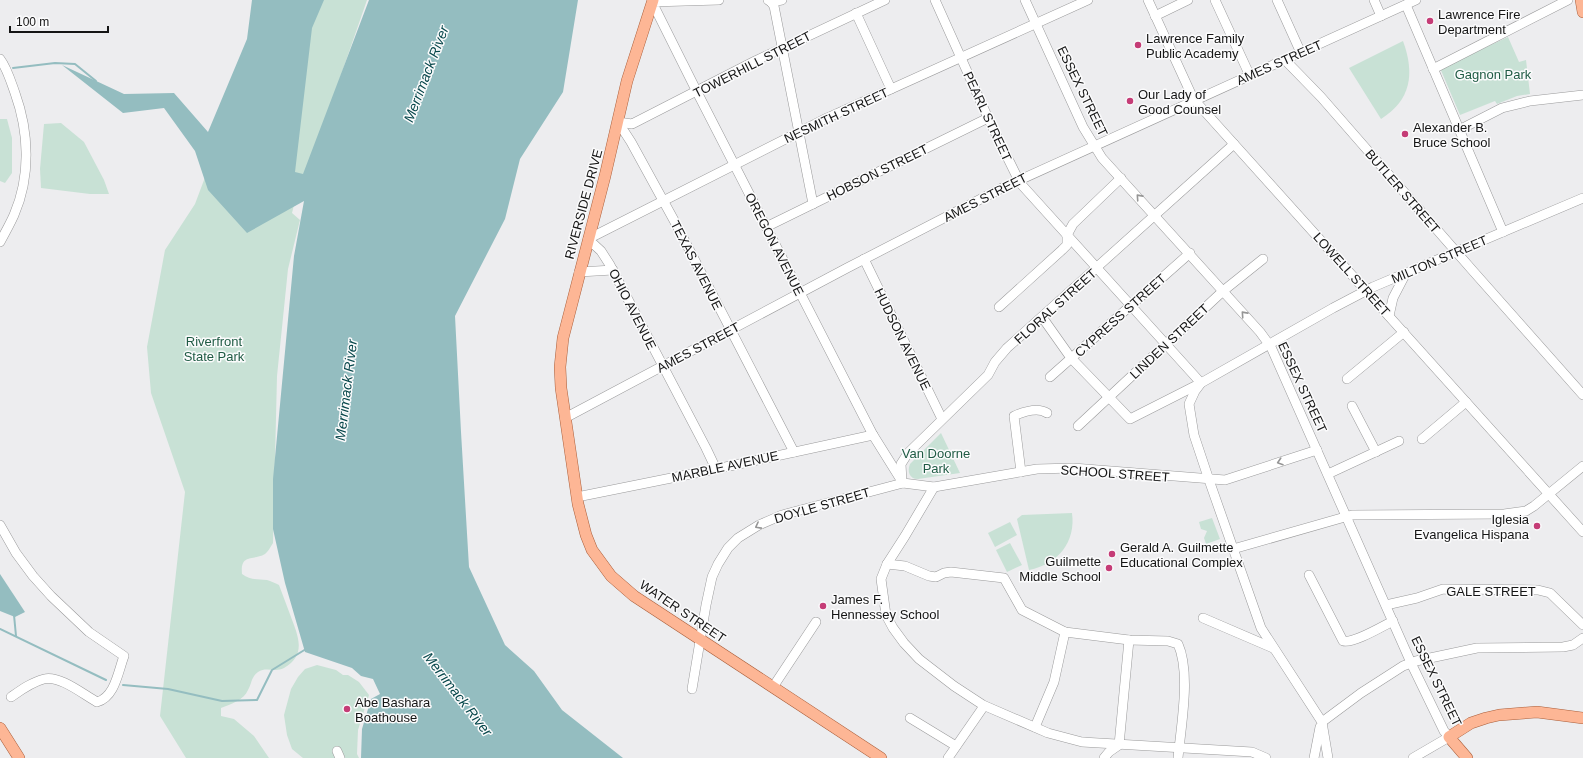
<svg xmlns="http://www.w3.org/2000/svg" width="1583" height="758" viewBox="0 0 1583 758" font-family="Helvetica,sans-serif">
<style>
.green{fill:#c8e1d5}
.water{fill:#94bdc0}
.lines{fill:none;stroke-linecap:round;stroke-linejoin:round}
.stream{stroke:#94bdc0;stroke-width:2}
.minor-casing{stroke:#9a9a9b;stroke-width:10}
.major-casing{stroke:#aa5e3a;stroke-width:12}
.minor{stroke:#fff;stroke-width:9}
.major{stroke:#fdb695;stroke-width:11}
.oneway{stroke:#969696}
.poi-dot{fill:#c53c76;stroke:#fbfbfc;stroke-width:1.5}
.labels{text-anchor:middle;stroke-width:3;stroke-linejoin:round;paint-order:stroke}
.poi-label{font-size:13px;fill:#151515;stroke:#fbfbfc;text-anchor:start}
.street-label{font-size:13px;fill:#151515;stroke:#fbfbfc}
.park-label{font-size:13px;fill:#1f5b44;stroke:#fbfbfc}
.water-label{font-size:14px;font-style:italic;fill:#07474b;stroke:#fbfbfc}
</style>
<rect width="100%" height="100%" fill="#ededef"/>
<!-- green -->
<g class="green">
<path d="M279,0H367L316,147L297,193L292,213L300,220L288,269L277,376L273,543C271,546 268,552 265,554C253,561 240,553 242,574C250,580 257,579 267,580C271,581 275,583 279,585C283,596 287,606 291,617C298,636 307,655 284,668C274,673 267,666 258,672C251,677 252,683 248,690C244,700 231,704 221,708V716L234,719L254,736L269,758H186L160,716L185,492L151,393L147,347L165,250L195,204L210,164Z"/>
<polygon points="1508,37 1519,62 1526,60 1530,94 1517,96 1497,104 1495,101 1460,115 1440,68"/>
<path d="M1403,41C1415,74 1411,100 1381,119L1349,68Z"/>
<polygon points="0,119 7,119 12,138 12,173 5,183 0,181"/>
<polygon points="61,123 84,142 104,180 109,194 90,194 41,188 40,169 44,124"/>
<path d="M941,433L960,473L918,479C909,479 907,471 910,464Z"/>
<path d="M1072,513C1076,542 1058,564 1029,570L1017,519L1022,515Z"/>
<polygon points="1212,518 1220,539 1206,544 1204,538 1207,531 1201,529 1199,522"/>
<polygon points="1010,522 1017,535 995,547 988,533"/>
<polygon points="1010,543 1022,565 1007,572 996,550"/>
<polygon points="317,665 336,670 343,675 348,675 359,682 369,695 358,730 357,754 359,758 303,758 292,749 287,735 284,715 291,689 298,677 305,669"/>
</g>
<!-- water -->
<g class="water">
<polygon points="252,0 324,0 312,28 295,172 303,174 369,0 578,0 563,92 520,159 505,219 455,316 461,432 469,567 505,645 534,671 562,710 623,758 361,758 362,729 371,699 380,694 373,679 361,676 352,668 305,652 285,583 273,529 273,479 294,256 304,201 247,233 208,190 195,151 164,108 123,113 62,65 124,94 174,93 208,132 247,39"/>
<polygon points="0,574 25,612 15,617 0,611"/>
</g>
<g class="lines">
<!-- stream -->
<g class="stream">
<polyline points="13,68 55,63 75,64 96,81"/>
<polyline points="14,615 16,636"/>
<polyline points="0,629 106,680"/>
<polyline points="123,685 168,689 222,701 257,700 272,670 306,649"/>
</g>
<defs>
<g id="minor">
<polyline points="719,0 652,2 697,92 873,435 903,483"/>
<polyline points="768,0 771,2 782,0"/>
<polyline points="935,0 988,118 1020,183 1201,383 1195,391 1189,404 1194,435 1209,480 1261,628 1322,722 1328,758"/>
<polyline points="1025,0 1083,127 1102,158 1260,332 1271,347 1412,665 1444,731 1449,737 1413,758"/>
<polyline points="1148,0 1192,96 1198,104 1583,532"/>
<polyline points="1215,0 1250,76"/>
<polyline points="1277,0 1301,53"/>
<polyline points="1374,0 1381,16"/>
<polyline points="771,2 774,6 813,204"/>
<polyline points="1406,5 1503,232"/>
<polyline points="856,13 891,89"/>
<polyline points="1155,16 1188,0"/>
<path d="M0,59C7,68 11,82 15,93C29,132 31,176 14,215C10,224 5,233 0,242"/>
<polyline points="1285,60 1321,97 1473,271 1583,395"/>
<polyline points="1433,69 1568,0"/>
<polyline points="618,122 631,142 676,224 794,452"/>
<polyline points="618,122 632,124 755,61 885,0"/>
<polyline points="1459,130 1502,108 1530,101 1583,95"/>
<polyline points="766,227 988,118"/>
<polyline points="864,259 942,419"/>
<polyline points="579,272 613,270"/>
<polyline points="999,307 1062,250 1067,245 1067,235 1073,224 1121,178"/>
<polyline points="1389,316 1393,298 1406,273"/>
<polyline points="1042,317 1071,358 1130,419 1201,383 1333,308 1373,287 1583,198"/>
<polyline points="1050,377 1190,253"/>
<polyline points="1347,379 1404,332"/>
<polyline points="1352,406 1376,452"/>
<polyline points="565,418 847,268 1002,188 1416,0"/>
<polyline points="1078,426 1223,291 1263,259"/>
<polyline points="1422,439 1466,402"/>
<polyline points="716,469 706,448 610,265 601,251 588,239 827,118 1088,0"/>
<path d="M1021,472L1014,416C1023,412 1038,407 1047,413"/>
<polyline points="1328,474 1399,441"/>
<polyline points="902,482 901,464 908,453 988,375 995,362 1007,348 1234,144"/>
<polyline points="934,487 905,536 887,564 881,579 886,615 893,628 904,643 919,659 954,686 983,705 1048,733 1082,742 1252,752 1266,758"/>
<polyline points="577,497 716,469 873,435"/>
<path d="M0,525L16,553L33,576L51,596L89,632L124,656C118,672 115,697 97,702C84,695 60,675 44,679C32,682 21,690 11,697"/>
<polyline points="1233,549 1352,515 1504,514 1526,511 1534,506 1583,466"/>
<path d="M887,564L905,566L929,576L936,577L944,573L951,572L1004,578L1022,610L1065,632L1129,640L1168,641L1178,644C1191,673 1181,726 1178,758"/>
<path d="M1309,575L1343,641C1353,644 1383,626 1393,621"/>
<polyline points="1386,605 1417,598 1443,589 1538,590 1550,593 1583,625"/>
<polyline points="1203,618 1273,648"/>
<polyline points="773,687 816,622"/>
<polyline points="692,689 706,605 712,577 718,564 728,548 738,538 759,525 782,515 903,483 934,487 1037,469 1073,468 1225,480 1317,450"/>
<polyline points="910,718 956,746"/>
<polyline points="1322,722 1361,693 1403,666 1416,661 1477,648 1563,647 1573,645 1583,638"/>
<polyline points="1035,727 1054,682 1065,632"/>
<polyline points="337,751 340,758"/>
<polyline points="948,758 984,706"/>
<polyline points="1104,758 1109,752 1119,745 1129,640"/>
<polyline points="1314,758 1320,727"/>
</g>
<g id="major">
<polyline points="653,0 627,81 605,176 563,338 560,367 561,388 578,504 586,535 592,550 611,576 634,596 881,758"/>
<polyline points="1581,0 1583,12"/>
<polyline points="0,728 19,758"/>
<polyline points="1467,758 1449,737 1471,723 1486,718 1499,715 1537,712 1583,718"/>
</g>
</defs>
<!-- minor casing -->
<use href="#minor" class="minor-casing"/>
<!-- major casing -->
<use href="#major" class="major-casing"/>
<!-- minor -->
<use href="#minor" class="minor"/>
<!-- major -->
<use href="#major" class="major"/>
</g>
<!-- one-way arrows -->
<defs><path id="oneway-chevron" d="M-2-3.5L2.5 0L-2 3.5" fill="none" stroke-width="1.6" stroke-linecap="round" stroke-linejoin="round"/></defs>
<g class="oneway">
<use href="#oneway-chevron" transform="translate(1139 197) rotate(-132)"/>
<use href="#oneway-chevron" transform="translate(1244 314) rotate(-132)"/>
<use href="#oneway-chevron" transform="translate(1280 462) rotate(162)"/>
<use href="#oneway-chevron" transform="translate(758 526) rotate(152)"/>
</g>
<!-- markers -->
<g class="poi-dot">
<circle cx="1430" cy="21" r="4"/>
<circle cx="1138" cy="45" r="4"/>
<circle cx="1130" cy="101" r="4"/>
<circle cx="1405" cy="134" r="4"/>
<circle cx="1537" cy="526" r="4"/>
<circle cx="1112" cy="554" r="4"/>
<circle cx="1109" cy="568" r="4"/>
<circle cx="823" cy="606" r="4"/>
<circle cx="347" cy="709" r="4"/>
</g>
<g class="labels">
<!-- poi labels -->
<g class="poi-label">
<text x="1438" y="19">Lawrence Fire<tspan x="1438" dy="15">Department</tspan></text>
<text x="1146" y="43">Lawrence Family<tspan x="1146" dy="15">Public Academy</tspan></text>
<text x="1138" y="99">Our Lady of<tspan x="1138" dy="15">Good Counsel</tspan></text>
<text x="1413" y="132">Alexander B.<tspan x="1413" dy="15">Bruce School</tspan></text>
<text x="1529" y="524" text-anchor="end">Iglesia<tspan x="1529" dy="15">Evangelica Hispana</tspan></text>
<text x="1120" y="552">Gerald A. Guilmette<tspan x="1120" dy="15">Educational Complex</tspan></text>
<text x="1101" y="566" text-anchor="end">Guilmette<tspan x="1101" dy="15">Middle School</tspan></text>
<text x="831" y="604">James F.<tspan x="831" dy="15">Hennessey School</tspan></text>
<text x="355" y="707">Abe Bashara<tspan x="355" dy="15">Boathouse</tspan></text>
</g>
<!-- street labels -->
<g class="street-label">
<text transform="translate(1279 62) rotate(-24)" y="5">AMES STREET</text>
<text transform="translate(752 64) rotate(-27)" y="5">TOWERHILL STREET</text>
<text transform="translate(1083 91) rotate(64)" y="5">ESSEX STREET</text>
<text transform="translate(836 115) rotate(-25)" y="5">NESMITH STREET</text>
<text transform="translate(988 116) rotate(65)" y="5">PEARL STREET</text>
<text transform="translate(877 172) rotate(-26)" y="5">HOBSON STREET</text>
<text transform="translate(1403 191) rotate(49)" y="5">BUTLER STREET</text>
<text transform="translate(985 197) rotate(-27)" y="5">AMES STREET</text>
<text transform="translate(583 204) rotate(-75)" y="5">RIVERSIDE DRIVE</text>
<text transform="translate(775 244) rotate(63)" y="5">OREGON AVENUE</text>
<text transform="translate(1439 259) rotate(-23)" y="5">MILTON STREET</text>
<text transform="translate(697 265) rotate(63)" y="5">TEXAS AVENUE</text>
<text transform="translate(1352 274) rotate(48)" y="5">LOWELL STREET</text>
<text transform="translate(1055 306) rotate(-42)" y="5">FLORAL STREET</text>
<text transform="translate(633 309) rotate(63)" y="5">OHIO AVENUE</text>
<text transform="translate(1120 315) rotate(-42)" y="5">CYPRESS STREET</text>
<text transform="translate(903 339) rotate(64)" y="5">HUDSON AVENUE</text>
<text transform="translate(1169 341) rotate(-43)" y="5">LINDEN STREET</text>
<text transform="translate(698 347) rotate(-28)" y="5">AMES STREET</text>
<text transform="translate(1303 387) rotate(65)" y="5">ESSEX STREET</text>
<text transform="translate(725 466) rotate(-12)" y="5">MARBLE AVENUE</text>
<text transform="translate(1115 473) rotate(4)" y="5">SCHOOL STREET</text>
<text transform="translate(822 505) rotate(-16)" y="5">DOYLE STREET</text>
<text x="1491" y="596">GALE STREET</text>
<text transform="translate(683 611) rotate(34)" y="5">WATER STREET</text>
<text transform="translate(1437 681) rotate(64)" y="5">ESSEX STREET</text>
</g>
<!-- park labels -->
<g class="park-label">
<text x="1493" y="79">Gagnon Park</text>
<text x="214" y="346">Riverfront<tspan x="214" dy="15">State Park</tspan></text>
<text x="936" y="458">Van Doorne<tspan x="936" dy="15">Park</tspan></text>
</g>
<!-- water labels -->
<g class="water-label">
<text transform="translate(426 74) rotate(-69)" y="5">Merrimack River</text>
<text transform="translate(346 390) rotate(-83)" y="5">Merrimack River</text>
<text transform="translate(458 694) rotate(52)" y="5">Merrimack River</text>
</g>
</g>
<!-- scale -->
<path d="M10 26v6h98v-6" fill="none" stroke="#151515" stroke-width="2"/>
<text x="16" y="26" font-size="12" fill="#151515" stroke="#fbfbfc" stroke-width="3" paint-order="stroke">100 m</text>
</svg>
